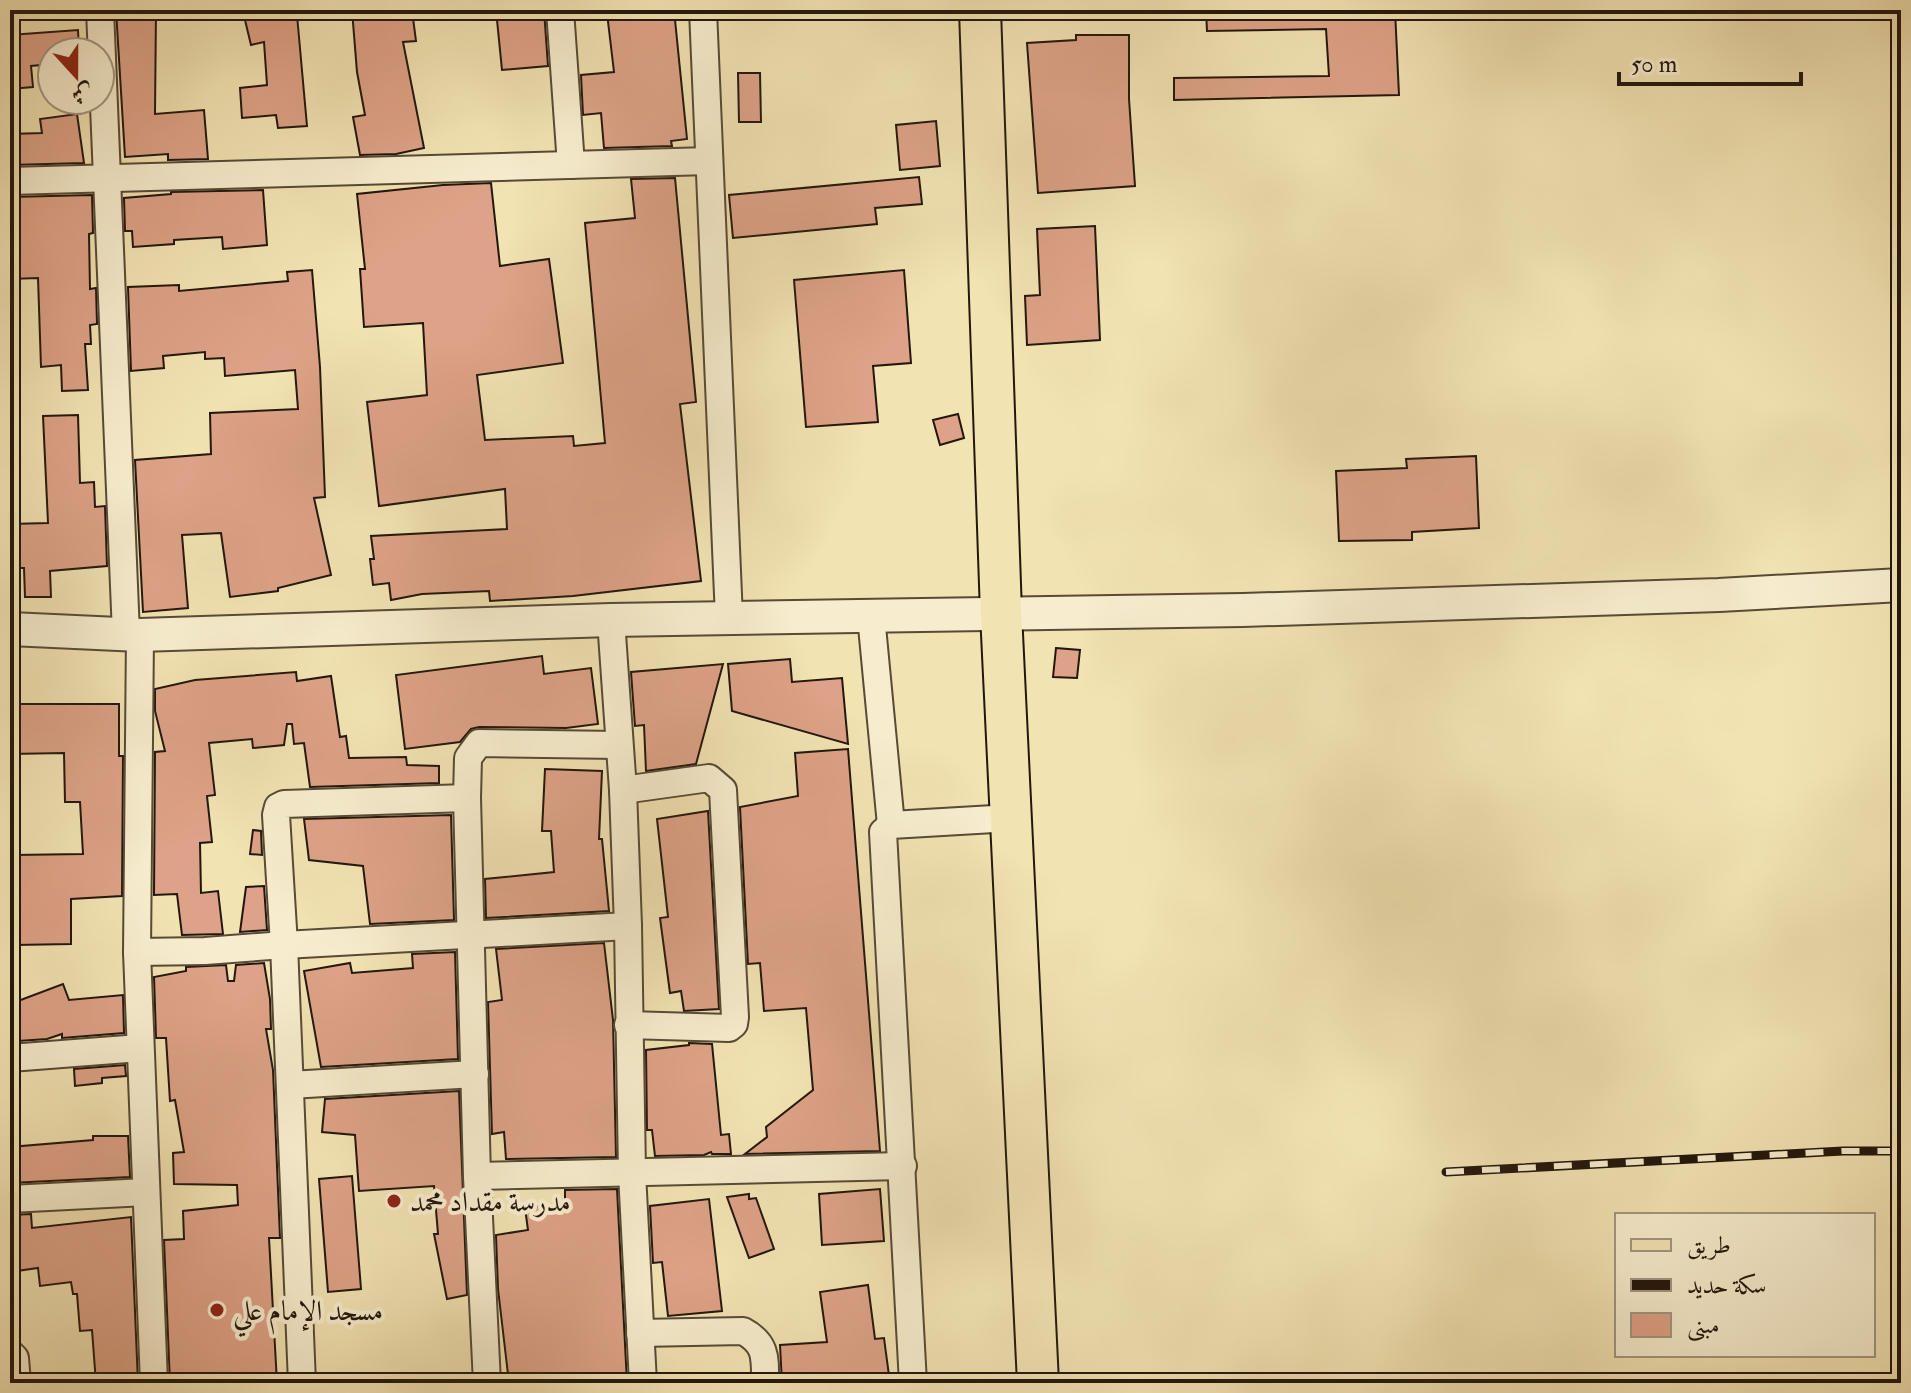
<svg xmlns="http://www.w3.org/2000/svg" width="1911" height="1393" viewBox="0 0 1911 1393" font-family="'IM FELL Double Pica',Amiri,serif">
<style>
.building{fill:#dda287;stroke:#23170d;stroke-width:2}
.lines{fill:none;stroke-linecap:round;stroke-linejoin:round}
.minor-casing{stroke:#574a36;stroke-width:30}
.tertiary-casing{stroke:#574a36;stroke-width:36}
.primary-casing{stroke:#23170d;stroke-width:44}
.minor{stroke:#f7edce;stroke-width:26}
.tertiary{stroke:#f7edce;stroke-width:32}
.primary{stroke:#f2e3b3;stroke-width:40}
.rail-casing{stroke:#23170d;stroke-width:9}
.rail{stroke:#f7edce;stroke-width:6;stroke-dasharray:18;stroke-linecap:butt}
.poi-dot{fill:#8f2418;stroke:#f7edce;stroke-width:3}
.labels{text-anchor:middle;stroke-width:8;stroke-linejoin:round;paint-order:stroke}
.poi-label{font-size:28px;fill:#23170d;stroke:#f7edce;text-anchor:start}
</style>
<rect width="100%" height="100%" fill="#f2e3b3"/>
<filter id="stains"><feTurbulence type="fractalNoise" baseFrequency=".0025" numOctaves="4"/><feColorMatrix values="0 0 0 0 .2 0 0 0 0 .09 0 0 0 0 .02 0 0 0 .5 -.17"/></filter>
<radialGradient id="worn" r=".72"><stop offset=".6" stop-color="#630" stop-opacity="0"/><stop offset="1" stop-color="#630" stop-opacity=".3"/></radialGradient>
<!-- building -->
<g class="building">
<polygon points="116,10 156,10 155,114 204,110 208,159 168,160 168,154 125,157"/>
<polygon points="352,10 412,10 416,41 403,42 424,148 396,154 360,155 353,117 365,115 357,72"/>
<polygon points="496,10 544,10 548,66 502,70"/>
<polygon points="626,10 674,10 687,139 671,141 672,146 604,148 601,113 583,115 581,75 614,72 607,13"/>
<polygon points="1206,10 1395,10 1399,95 1174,100 1174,78 1329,76 1326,29 1207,31"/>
<polygon points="266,15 267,18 297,15 307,126 278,128 276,115 242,118 240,88 267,85 264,42 251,45 245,20"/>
<polygon points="78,30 79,52 52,52 52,64 31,66 33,87 10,89 10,35"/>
<polygon points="1076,35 1129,35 1129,99 1135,186 1038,193 1027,43 1076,40"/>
<polygon points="738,73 760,73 761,122 739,122"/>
<polygon points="77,114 84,163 10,165 10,134 42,133 40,119"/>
<polygon points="936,121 940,166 900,170 896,125"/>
<polygon points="919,177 922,204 875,208 877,224 733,238 729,195"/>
<polygon points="675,178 696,402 680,404 701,581 573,596 490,601 489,591 422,594 391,600 389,583 373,585 370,559 374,559 371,536 507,529 505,489 379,506 367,402 427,395 423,323 364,327 360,269 365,269 357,194 443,185 491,183 500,266 549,259 563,363 477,375 485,440 573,436 574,446 605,443 585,223 635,218 631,179"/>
<polygon points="263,190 267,245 223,249 222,237 174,240 174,244 133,247 132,231 125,231 124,198 171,194 171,192"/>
<polygon points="92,195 93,233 89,234 90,289 96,288 97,324 90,325 91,344 85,344 88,390 62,391 61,365 41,367 38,278 10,279 10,197"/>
<polygon points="1095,226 1100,340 1027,345 1025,296 1040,295 1037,229"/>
<polygon points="312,270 320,367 325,497 314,498 331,575 278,588 278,591 230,597 221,533 182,535 188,608 143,612 135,460 211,454 210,413 298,409 295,370 225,376 224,358 205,359 205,352 163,356 164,368 131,371 128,287 179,285 179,291 288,281 287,272"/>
<polygon points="904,270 911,363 873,366 878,422 806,427 794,280"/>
<polygon points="958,414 964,438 940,445 933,420"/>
<polygon points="78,415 80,483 94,482 95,507 105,506 107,566 50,571 51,597 25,597 24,568 10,568 10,524 48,523 43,416"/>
<polygon points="1476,456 1479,528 1412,532 1412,540 1339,541 1336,471 1407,468 1406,459"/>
<polygon points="1056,648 1080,650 1077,678 1053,677"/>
<polygon points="542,656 544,674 591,668 598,724 566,728 479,727 471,729 460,742 405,749 396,675"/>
<polygon points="790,659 792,682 842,678 848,744 732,711 728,664"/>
<polygon points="723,664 696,764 646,771 644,725 635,726 631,672"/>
<polygon points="296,672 297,681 331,676 340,737 346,736 349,758 406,757 407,765 439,766 439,783 310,787 304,743 294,744 292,724 287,724 284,745 253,748 252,739 209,743 215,795 207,796 212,842 200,843 201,893 218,891 223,934 182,935 177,894 154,895 155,752 165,751 155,711 155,689 195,680"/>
<polygon points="10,704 119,704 119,756 123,756 122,896 71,899 71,944 15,945 14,855 83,854 80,802 65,802 64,753 10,754"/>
<polygon points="848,749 880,1151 745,1154 767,1137 766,1127 813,1090 806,1008 764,1011 760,963 748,964 740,807 798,796 795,753"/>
<polygon points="545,769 602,771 599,839 602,839 609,911 486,918 485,879 554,872 551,831 542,831"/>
<polygon points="708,811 719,1009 684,1011 681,991 670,993 660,918 668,917 657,819"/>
<polygon points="451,815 454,920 370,924 363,866 309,860 304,819"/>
<polygon points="253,830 261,831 262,855 250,854"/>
<polygon points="264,886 267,930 240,932 246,887"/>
<polygon points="604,943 613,1020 616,1157 506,1159 504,1132 492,1134 488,1002 502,1000 496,949"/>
<polygon points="455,952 458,1059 321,1067 304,971 350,963 352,973 413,968 412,954"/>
<polygon points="264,963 270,999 271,1029 266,1029 273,1070 280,1238 269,1238 277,1383 170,1383 164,1240 184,1239 183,1211 238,1205 237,1185 174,1184 173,1153 184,1152 175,1100 170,1101 166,1038 156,1038 154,977 186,971 186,967 226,965 228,981 234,981 236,965"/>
<polygon points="63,984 69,1000 123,995 124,1033 62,1038 62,1034 47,1039 18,1041 10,1020 10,1004"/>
<polygon points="689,1043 712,1044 721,1135 729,1134 731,1154 712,1154 711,1152 704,1155 655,1156 652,1130 647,1130 646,1050 689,1045"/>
<polygon points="125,1065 126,1076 102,1078 102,1083 75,1086 74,1069"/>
<polygon points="459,1091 467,1295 447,1299 434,1234 438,1234 434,1186 359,1191 355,1135 322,1132 325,1099"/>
<polygon points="93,1136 128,1136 130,1177 10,1183 10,1147 93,1140"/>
<polygon points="352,1176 361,1289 328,1292 319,1179"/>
<polygon points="617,1189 627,1383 509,1383 498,1289 496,1235 528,1230 525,1208 565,1203 565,1190"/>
<polygon points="880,1189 884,1241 822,1245 819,1194"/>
<polygon points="749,1194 749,1199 756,1198 774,1249 749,1258 727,1197"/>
<polygon points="709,1199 722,1311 668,1316 662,1262 653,1263 650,1206"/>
<polygon points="31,1214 32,1228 131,1217 138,1383 96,1383 92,1330 80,1331 77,1294 73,1294 71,1282 40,1286 38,1268 10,1272 10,1215"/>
<polygon points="868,1285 875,1339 884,1338 890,1383 782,1383 780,1345 827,1342 820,1292"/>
</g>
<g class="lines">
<defs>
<g id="minor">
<polyline points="100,10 126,634"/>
<polyline points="560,10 571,165"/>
<polyline points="703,10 729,618"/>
<polyline points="10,181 709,161"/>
<polyline points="871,616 891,825"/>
<polyline points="611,620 623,790 628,926 632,1173 643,1383"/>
<polyline points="140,635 137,952 154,1383"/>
<polyline points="623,790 709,778 723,790 735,1017 734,1024 729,1028 628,1025"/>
<polyline points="137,952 205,951 284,945 628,926"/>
<polyline points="10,1058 140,1048"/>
<polyline points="290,1085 475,1074"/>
<polyline points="477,1176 903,1166"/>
<polyline points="10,1199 146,1192"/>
<path d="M640,1333L743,1331C767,1344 765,1358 765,1383"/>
<polyline points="10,1353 15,1358 17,1383"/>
<polyline points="302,1383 284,945 276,815 278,807 284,804 467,798"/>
<polyline points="487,1383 477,1176 467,798 468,758 479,743 619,745"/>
<polyline points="913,1383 883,832 891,825 1011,818"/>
</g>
<polyline id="tertiary" points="10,629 140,635 611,620 1243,610 1719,595 1901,585"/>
<polyline id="primary" points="980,10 1001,613 1038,1383"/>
</defs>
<!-- minor casing -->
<use href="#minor" class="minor-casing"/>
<!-- tertiary casing -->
<use href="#tertiary" class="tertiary-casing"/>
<!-- primary casing -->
<use href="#primary" class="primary-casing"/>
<!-- minor -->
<use href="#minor" class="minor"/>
<!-- tertiary -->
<use href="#tertiary" class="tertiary"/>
<!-- primary -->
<use href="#primary" class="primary"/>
<defs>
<polyline id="rail" points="1446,1172 1843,1151 1901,1151"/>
</defs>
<!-- rail casing -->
<use href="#rail" class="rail-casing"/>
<!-- rail -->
<use href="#rail" class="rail"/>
</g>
<!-- markers -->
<g class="poi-dot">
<circle cx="394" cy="1201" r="8"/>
<circle cx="217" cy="1310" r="8"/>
</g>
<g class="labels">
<!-- poi labels -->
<g class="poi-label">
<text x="410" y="1211">مدرسة مقداد محمد</text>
<text x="233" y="1320">مسجد الإمام علي</text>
</g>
</g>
<!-- margin -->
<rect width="1911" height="1393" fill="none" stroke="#f2e3b3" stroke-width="40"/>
<rect x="12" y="12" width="1887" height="1369" fill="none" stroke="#23170d" stroke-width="4"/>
<rect x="20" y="20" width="1871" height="1353" fill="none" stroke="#23170d" stroke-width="2"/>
<!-- legend -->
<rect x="1615" y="1213" width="260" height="144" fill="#f7edce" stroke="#a29781" stroke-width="2"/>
<rect x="1631" y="1239" width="40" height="12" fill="#f2e3b3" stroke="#a29781" stroke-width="2"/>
<text x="1687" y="1253" font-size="24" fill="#23170d">طريق</text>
<rect x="1631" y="1279" width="40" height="12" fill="#23170d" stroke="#a29781" stroke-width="2"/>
<text x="1687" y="1293" font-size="24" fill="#23170d">سكة حديد</text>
<rect x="1631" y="1313" width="40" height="24" fill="#dda287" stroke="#a29781" stroke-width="2"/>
<text x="1687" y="1333" font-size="24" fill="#23170d">مبنى</text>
<!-- north arrow -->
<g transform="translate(76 76) rotate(159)"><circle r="38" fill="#f7edce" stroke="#a29781" stroke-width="2"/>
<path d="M0-6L14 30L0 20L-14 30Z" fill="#8f2418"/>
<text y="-12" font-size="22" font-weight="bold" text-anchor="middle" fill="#23170d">ش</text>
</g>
<!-- scale -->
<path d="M1619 72v12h182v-12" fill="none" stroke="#23170d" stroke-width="4"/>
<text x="1631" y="72" font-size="24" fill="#23170d" stroke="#f7edce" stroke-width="6" paint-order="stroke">50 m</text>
<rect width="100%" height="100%" filter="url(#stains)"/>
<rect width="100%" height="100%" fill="url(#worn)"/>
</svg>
